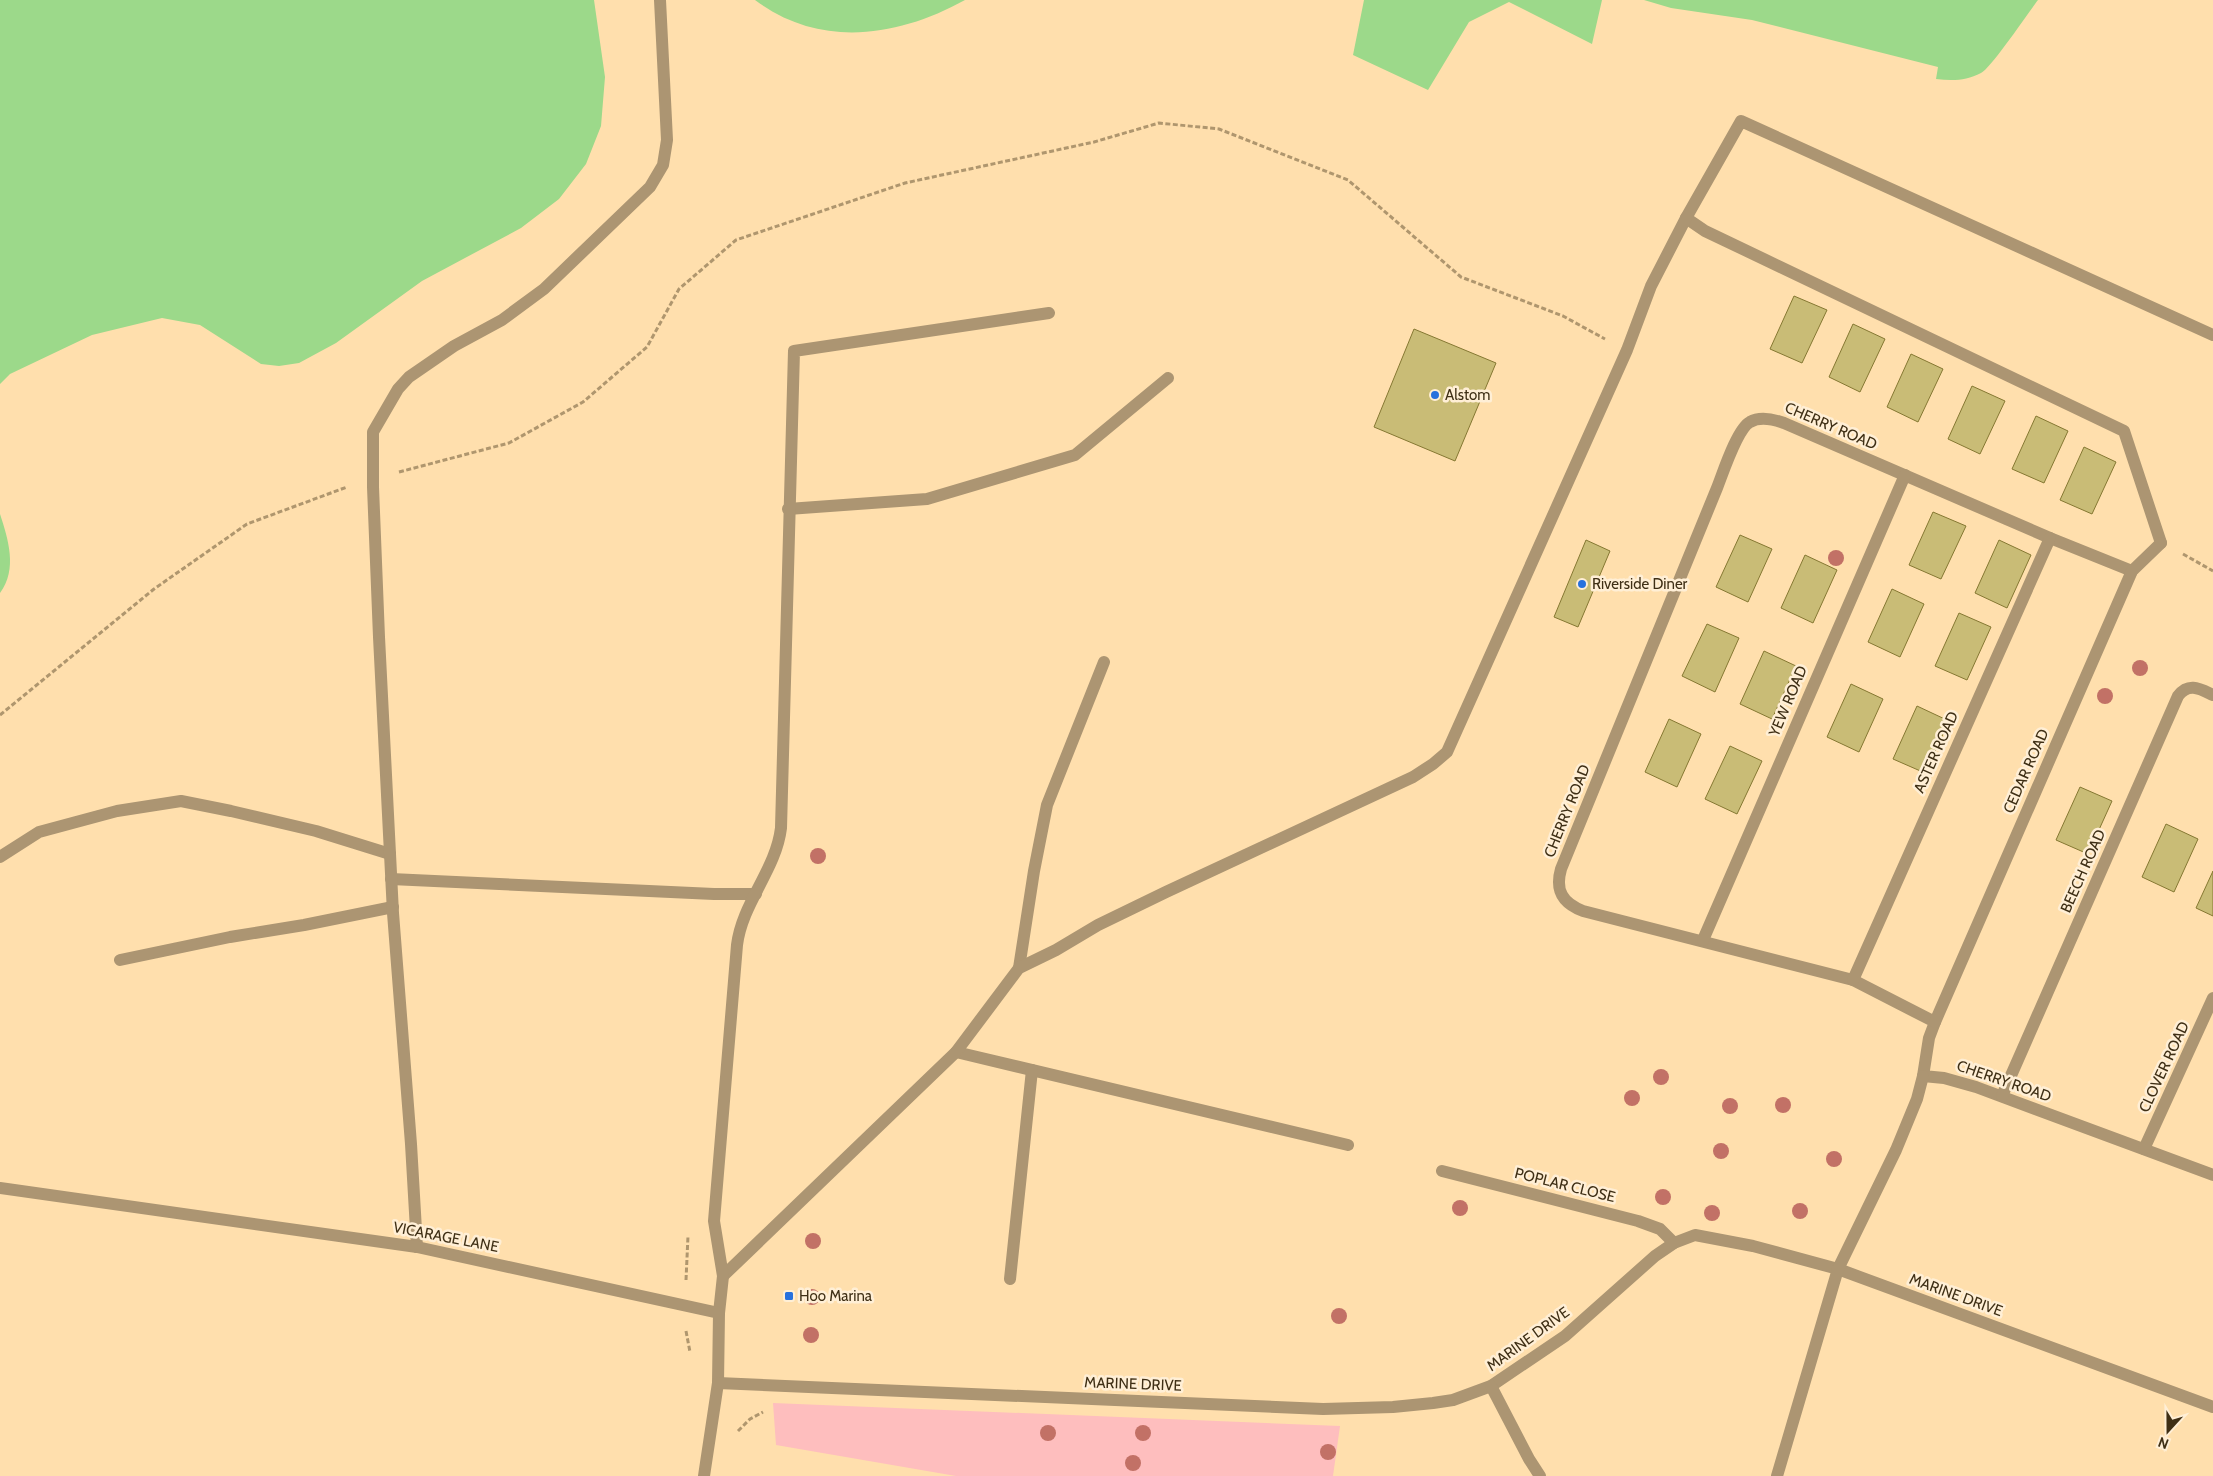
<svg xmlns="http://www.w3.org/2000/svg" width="2213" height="1476" viewBox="0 0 2213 1476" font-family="Cabin,sans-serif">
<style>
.green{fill:#febebe}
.water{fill:#9cd98a}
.building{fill:#c9bc76;stroke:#857832}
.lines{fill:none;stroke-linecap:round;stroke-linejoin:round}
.path{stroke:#af966e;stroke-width:3;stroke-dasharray:5 2.5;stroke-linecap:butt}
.lane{stroke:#ac9572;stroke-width:12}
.street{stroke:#ac9572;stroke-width:12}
.tree{fill:#c27166}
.poi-dot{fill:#2871dd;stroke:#ffefd6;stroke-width:2}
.labels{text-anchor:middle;stroke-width:5;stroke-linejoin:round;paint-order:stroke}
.poi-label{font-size:15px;fill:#3f2f15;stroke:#ffefd6;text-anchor:start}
.street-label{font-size:15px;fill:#3f2f15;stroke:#ffefd6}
</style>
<rect width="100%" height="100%" fill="#ffdfad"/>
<!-- green -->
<polygon class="green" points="773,1403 1340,1426 1333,1476 956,1476 776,1445"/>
<!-- water -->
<g class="water">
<polygon points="0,0 594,0 605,77 601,126 586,164 559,199 521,228 422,281 336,343 299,363 279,366 261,364 200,325 162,318 92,335 10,374 0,384"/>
<path d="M755,0H965C898,37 820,49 755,0Z"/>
<polygon points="1364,0 1602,0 1592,44 1509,2 1469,22 1428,90 1353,55"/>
<path d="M1644,0H2038C2028,13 1991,68 1981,73C1966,81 1952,81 1936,79L1938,67L1752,20L1671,8Z"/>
<path d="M0,514C8,539 18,569 0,593Z"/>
</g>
<!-- building -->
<g class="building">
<polygon points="1794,296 1827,310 1802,363 1770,349"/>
<polygon points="1853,324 1885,339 1860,392 1829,377"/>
<polygon points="1414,329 1496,363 1455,461 1374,427"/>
<polygon points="1911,354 1943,369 1918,422 1887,407"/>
<polygon points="1972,386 2005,401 1980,454 1948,439"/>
<polygon points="2036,416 2068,431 2044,483 2012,469"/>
<polygon points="2084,447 2116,462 2092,514 2060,500"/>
<polygon points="1933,512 1966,526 1941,579 1909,565"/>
<polygon points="1740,535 1772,549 1748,602 1716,587"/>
<polygon points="1586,540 1610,551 1578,627 1554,617"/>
<polygon points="1999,540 2031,555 2007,608 1975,593"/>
<polygon points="1805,555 1837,570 1813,623 1781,608"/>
<polygon points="1892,589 1924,604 1900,657 1868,642"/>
<polygon points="1959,613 1991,627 1967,680 1935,666"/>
<polygon points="1707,624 1739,638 1715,692 1682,676"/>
<polygon points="1764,651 1796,666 1772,719 1740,704"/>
<polygon points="1851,684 1883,699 1859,752 1827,737"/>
<polygon points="1917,706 1949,721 1925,773 1893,759"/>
<polygon points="1669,719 1701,734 1677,787 1645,772"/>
<polygon points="1730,746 1762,761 1737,814 1705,799"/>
<polygon points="2080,787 2112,801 2088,854 2056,840"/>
<polygon points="2166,824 2198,839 2174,892 2142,877"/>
<polygon points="2213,871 2213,916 2196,908"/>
</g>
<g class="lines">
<!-- path -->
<g class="path">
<polyline points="399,472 509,443 583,402 647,347 679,289 736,240 905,183 1094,142 1159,123 1219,129 1348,180 1461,277 1563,316 1605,339"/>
<polyline points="2183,554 2213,571"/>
<polyline points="0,715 154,589 247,524 347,487"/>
<polyline points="686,1280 688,1236"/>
<polyline points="686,1331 690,1352"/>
<polyline points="738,1431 750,1419 763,1412"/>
</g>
<!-- lane -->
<g class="lane">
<polyline points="1686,218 1705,231 2124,431 2161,543"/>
<polyline points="788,509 927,499 1075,455 1168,378"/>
<polyline points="0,857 39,832 117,811 181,801 231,811 316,831 390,854"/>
<polyline points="391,879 714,894 756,894"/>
<polyline points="120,960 230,937 304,925 393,907"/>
<polyline points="1019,968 1034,871 1047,805 1104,662"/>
<polyline points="956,1052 1348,1145"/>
<polyline points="417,1247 411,1144 393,913 379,637 373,487 373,432 398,389 409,377 454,346 502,320 544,289 650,187 663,165 667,140 660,0"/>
<polyline points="723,1276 956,1052 1019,968 1056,950 1098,925 1166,892 1413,777 1433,764 1447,752 1627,350 1651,286 1686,218 1741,121 2213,335"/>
<polyline points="1010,1279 1032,1070"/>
<path d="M719,1313L723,1276L714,1221L737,945C742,903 776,870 781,828L794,351L1049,313"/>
</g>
<!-- street -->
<g class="street">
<path d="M2132,571L2050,538L1784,423C1773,419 1760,416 1750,422C1737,429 1723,473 1717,488L1561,869C1555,890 1562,903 1583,911L1853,980L1935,1022L1929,1038L1923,1076L1944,1078L1976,1087L2213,1175"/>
<polyline points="1703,940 1905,475"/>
<polyline points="1853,980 2050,538"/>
<polyline points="1935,1022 2132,571 2161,543"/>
<path d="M2002,1096L2178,696C2189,682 2200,689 2213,695"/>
<polyline points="2144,1149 2213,998"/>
<polyline points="1442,1171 1638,1221 1660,1229 1674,1243"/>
<polyline points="0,1188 417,1247 719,1313 718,1383 704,1476"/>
<polyline points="718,1383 1323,1409 1393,1407 1433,1403 1453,1400 1491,1386 1565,1336 1655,1256 1674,1243 1695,1235 1753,1246 1838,1269 2213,1407"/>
<polyline points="1491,1386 1529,1459 1540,1476"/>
<polyline points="1777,1476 1838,1269 1896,1150 1917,1099 1923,1076"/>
</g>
</g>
<!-- trees -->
<g class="tree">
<circle cx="1836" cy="558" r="8"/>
<circle cx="2140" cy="668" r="8"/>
<circle cx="2105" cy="696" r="8"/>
<circle cx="818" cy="856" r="8"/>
<circle cx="1661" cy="1077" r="8"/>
<circle cx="1632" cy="1098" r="8"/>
<circle cx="1783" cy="1105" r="8"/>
<circle cx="1730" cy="1106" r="8"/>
<circle cx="1721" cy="1151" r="8"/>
<circle cx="1834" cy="1159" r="8"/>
<circle cx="1663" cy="1197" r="8"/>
<circle cx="1460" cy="1208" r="8"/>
<circle cx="1800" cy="1211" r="8"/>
<circle cx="1712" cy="1213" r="8"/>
<circle cx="813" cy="1241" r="8"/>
<circle cx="812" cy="1297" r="8"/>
<circle cx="1339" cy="1316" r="8"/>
<circle cx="811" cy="1335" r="8"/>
<circle cx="1048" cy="1433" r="8"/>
<circle cx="1143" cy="1433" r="8"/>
<circle cx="1328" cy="1452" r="8"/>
<circle cx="1133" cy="1463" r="8"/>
</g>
<!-- markers -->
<g class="poi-dot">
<circle cx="1435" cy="395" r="5"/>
<circle cx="1582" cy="584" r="5"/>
<rect x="784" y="1291" width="10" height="10" rx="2.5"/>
</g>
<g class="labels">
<!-- poi labels -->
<g class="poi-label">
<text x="1445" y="400">Alstom</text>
<text x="1592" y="589">Riverside Diner</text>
<text x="799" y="1301">Hoo Marina</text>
</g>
<!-- street labels -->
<g class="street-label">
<text transform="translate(1831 426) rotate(23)" y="5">CHERRY ROAD</text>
<text transform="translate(1788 701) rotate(-67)" y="5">YEW ROAD</text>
<text transform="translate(1936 752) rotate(-66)" y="5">ASTER ROAD</text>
<text transform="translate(2026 771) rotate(-66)" y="5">CEDAR ROAD</text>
<text transform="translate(1567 811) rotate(-68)" y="5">CHERRY ROAD</text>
<text transform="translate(2083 871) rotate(-66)" y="5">BEECH ROAD</text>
<text transform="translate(2164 1067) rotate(-65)" y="5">CLOVER ROAD</text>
<text transform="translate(2004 1081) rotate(19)" y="5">CHERRY ROAD</text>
<text transform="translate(1565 1185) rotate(14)" y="5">POPLAR CLOSE</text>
<text transform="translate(446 1237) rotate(11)" y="5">VICARAGE LANE</text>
<text transform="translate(1956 1295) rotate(20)" y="5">MARINE DRIVE</text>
<text transform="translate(1528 1339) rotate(-36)" y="5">MARINE DRIVE</text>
<text transform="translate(1133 1384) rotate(2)" y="5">MARINE DRIVE</text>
</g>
</g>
<!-- north arrow -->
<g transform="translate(2168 1431) rotate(201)" stroke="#ffefd6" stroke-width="4" paint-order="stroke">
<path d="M0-4L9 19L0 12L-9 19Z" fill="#3f2f15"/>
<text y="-8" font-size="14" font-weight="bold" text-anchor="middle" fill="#3f2f15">N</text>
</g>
</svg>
